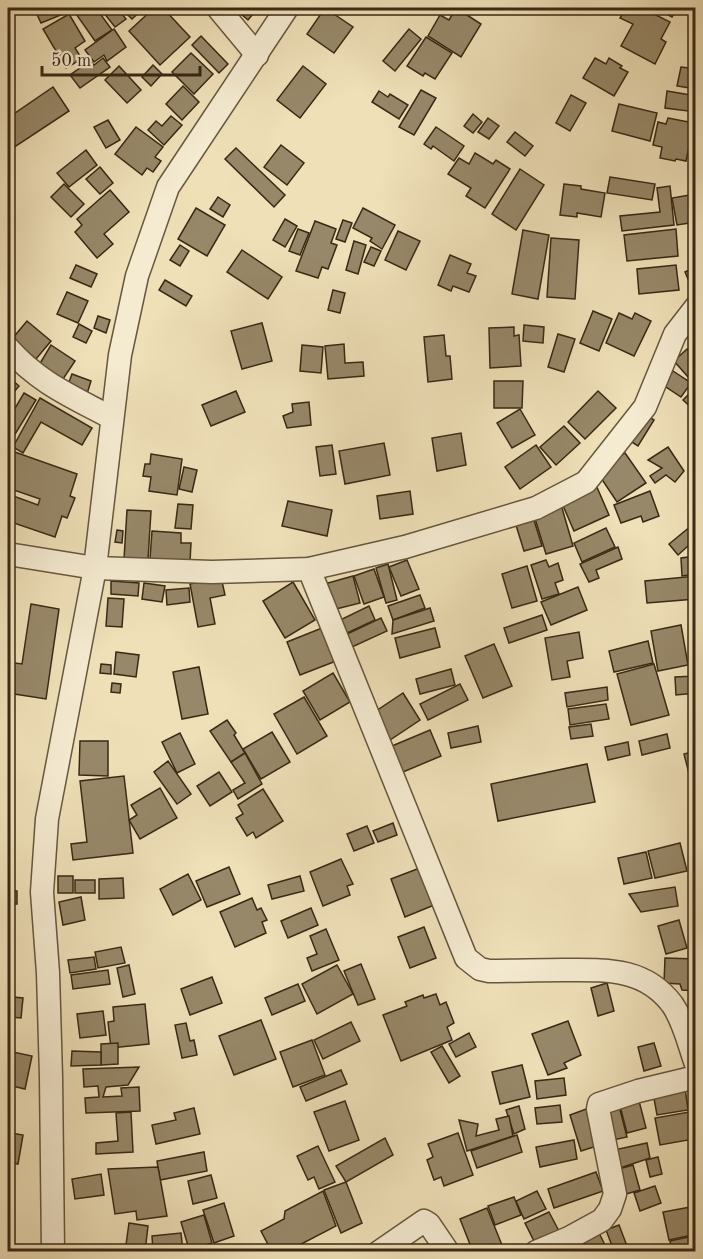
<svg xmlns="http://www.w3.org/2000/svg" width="703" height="1259" viewBox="0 0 703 1259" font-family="'Old Standard TT',serif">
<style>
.building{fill:#978869;stroke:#382914;stroke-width:1.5}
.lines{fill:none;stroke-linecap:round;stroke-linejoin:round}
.minor-casing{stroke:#66573d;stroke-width:25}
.minor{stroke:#f5ebd1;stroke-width:22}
</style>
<rect width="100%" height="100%" fill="#efe0b8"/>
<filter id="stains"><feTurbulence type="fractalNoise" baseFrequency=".00333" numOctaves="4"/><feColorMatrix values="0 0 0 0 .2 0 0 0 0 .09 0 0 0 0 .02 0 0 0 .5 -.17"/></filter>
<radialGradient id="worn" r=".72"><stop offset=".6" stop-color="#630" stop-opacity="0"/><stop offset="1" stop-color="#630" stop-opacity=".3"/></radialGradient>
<!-- building -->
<g class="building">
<polygon points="34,8 61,8 63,14 41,23"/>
<polygon points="79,8 96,8 112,30 95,41 74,11"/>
<polygon points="100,8 117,8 126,19 115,27"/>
<polygon points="121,8 144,8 132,19"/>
<polygon points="154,8 163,8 190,37 160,65 129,31"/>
<polygon points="234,8 258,8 248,20"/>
<polygon points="325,8 353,27 334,53 307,34"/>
<polygon points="456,8 481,24 461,57 428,36 440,15 449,20"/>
<polygon points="626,8 642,8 670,22 661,39 666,42 655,64 621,46 633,24 620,18"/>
<polygon points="655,8 681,8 679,11 676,10 672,17"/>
<polygon points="69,14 85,41 75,48 82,59 66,68 43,29"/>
<polygon points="114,29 126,47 107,61 104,55 94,62 85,50"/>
<polygon points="409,29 421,39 395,71 383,61"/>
<polygon points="201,36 228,64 219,73 192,45"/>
<polygon points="426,37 452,53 435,79 425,73 423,76 407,66"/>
<polygon points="191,53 213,74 194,94 172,72"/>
<polygon points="103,58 110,67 80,88 70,75 90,61 94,65"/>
<polygon points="595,58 606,64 609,58 622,66 620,68 628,72 614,96 583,78"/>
<polygon points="153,65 162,74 151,86 142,77"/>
<polygon points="119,66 141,90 127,103 105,80"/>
<polygon points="303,66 326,84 300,118 277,100"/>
<polygon points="681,67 696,69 696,89 677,86"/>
<polygon points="183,86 199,102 182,120 166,104"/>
<polygon points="53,87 69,111 13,148 8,140 8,118"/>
<polygon points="421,90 436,98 414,135 399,127"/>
<polygon points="379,91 388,97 390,94 408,105 399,119 372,102"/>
<polygon points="667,91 696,96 696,112 665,108"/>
<polygon points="571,95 586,103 570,131 556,123"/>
<polygon points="619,104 657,113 650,141 612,131"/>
<polygon points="473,114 482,122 473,133 464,126"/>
<polygon points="171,116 182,125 164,145 148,130 156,121 162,126"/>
<polygon points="488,118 499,126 489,139 478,132"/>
<polygon points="668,118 694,123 686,161 676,159 675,161 660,158 662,147 653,145 658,122 666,124"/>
<polygon points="108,120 120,140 106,148 94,127"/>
<polygon points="136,127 163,147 155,157 161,161 153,172 147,168 142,175 115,154"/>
<polygon points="436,127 464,146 454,161 433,146 431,149 424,144"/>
<polygon points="515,132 533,146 525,156 507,142"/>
<polygon points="281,145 304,163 287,185 264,167"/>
<polygon points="236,148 285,195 274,207 225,159"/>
<polygon points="86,150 97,165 69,187 57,173"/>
<polygon points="475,153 493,164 496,160 510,169 485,208 466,196 471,188 448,174 459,158 469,164"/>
<polygon points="100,167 113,183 100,194 86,179"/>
<polygon points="520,169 544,185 516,230 492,214"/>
<polygon points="610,177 655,184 652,200 607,193"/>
<polygon points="64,184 84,204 71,217 51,197"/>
<polygon points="564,184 581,186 581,189 605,193 601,217 577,213 577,217 560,215"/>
<polygon points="8,186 14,194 8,199"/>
<polygon points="670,186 674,225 622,231 620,216 660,212 657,188"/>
<polygon points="110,190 129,212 104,234 113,244 97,258 75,232 82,225 77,219"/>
<polygon points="696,194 696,222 677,225 672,198"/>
<polygon points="218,197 230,205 223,217 210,209"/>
<polygon points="196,208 225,225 207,256 178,239"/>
<polygon points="363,208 395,225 382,249 370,241 372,238 353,228"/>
<polygon points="285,219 297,226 285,247 273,240"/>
<polygon points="343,220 352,223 345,242 336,239"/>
<polygon points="315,221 336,229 331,243 337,245 328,269 322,267 318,278 296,271"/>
<polygon points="298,229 309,233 300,255 289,251"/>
<polygon points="676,229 678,256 627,261 624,235"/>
<polygon points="523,230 549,235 538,299 512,294"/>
<polygon points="398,231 420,241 406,270 385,260"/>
<polygon points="551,238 579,240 575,299 547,297"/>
<polygon points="354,241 366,245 358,274 346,270"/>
<polygon points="180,245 189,251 180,266 170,260"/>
<polygon points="371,247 381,251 374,266 364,262"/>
<polygon points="242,250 282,277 268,299 227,272"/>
<polygon points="450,255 471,264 467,273 476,276 469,292 453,286 451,291 438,285"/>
<polygon points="76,265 97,274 91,287 70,278"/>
<polygon points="676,265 679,290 639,294 637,269"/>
<polygon points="696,267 696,284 691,286 685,272"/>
<polygon points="165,280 192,296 186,306 159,290"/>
<polygon points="333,290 345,293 340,313 328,310"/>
<polygon points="67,292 88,301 78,323 57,314"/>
<polygon points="593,311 612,319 599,351 580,343"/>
<polygon points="619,313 632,319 635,313 651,321 634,356 606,343"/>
<polygon points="98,316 110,320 106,333 94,328"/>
<polygon points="27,321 51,341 36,359 12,339"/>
<polygon points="262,323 272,361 242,369 231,331"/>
<polygon points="79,324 92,331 86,343 73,337"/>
<polygon points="524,325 544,327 543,343 523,341"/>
<polygon points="514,327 514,336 519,335 521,366 490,368 489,328"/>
<polygon points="558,334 575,339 564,372 548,367"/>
<polygon points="444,335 446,356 450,356 452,379 428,382 424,337"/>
<polygon points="344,344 345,363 363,362 364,376 328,379 325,346"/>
<polygon points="51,345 75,361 59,385 36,370"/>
<polygon points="302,345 323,347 321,373 300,371"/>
<polygon points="687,349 696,359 696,370 688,377 674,361"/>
<polygon points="673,371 691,383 681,397 663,385"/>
<polygon points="72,374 91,381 86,397 66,390"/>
<polygon points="8,376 19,386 8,399"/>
<polygon points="494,381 523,381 522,408 494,408"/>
<polygon points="695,388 696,389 696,412 683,400"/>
<polygon points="236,391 245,412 211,426 202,405"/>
<polygon points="598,391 616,408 585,439 568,422"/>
<polygon points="24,393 36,400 9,444 8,420"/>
<polygon points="40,398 92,428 82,445 41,422 23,453 13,447"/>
<polygon points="309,402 311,425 287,428 283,416 293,412 292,404"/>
<polygon points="520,409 535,435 512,448 497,423"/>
<polygon points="643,413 654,420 638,446 627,439"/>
<polygon points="564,426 580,443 556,465 540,447"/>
<polygon points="461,433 466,465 437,471 432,438"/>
<polygon points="384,443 390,475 345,484 339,451"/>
<polygon points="332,445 336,474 320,476 316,447"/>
<polygon points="536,445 551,467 520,489 505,467"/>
<polygon points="668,447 684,471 675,482 666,475 655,483 650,476 662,468 648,460"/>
<polygon points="9,450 77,474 70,496 75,498 67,518 62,516 55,537 8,521 8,494 38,505 40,499 8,488 8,455"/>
<polygon points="625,453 646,483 617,502 597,472"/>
<polygon points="151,454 182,459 177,495 149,491 151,477 143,476 145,464 150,464"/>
<polygon points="184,467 197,470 192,492 179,489"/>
<polygon points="596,485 609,515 574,531 561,501"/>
<polygon points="410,491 413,514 380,519 377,496"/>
<polygon points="650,491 659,516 643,522 641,516 621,523 614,505"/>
<polygon points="288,501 332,510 327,536 282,526"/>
<polygon points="560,501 573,546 546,554 532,509"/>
<polygon points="178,504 193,505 191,529 175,528"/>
<polygon points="127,510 151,511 148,560 124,559"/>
<polygon points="533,517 542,546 524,551 515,522"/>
<polygon points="691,526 696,532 696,555 688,546 678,555 669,544"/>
<polygon points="606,528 615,547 582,562 574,543"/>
<polygon points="117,530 123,531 122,543 115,542"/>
<polygon points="152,531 181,533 181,543 191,543 190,562 150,559"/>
<polygon points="618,547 622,559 596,570 599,578 589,582 580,564"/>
<polygon points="696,556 696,574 682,576 681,558"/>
<polygon points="407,560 419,589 401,596 389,567"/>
<polygon points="546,560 549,567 558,563 563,580 555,583 559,594 542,599 531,565"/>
<polygon points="388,564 397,600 386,603 376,568"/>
<polygon points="527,566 537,601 512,608 502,574"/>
<polygon points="8,568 13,569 8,601"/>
<polygon points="374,569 384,597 364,604 354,576"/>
<polygon points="353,576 360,603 328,611 321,585"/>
<polygon points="696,576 696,599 647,603 645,581"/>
<polygon points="221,577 225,595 210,598 215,624 198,627 190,584"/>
<polygon points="111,581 139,583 138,596 111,594"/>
<polygon points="293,582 315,620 285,638 263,601"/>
<polygon points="144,583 165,586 162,602 142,599"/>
<polygon points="578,587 587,610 551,625 541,602"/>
<polygon points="189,588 190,602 167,605 166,590"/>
<polygon points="420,595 425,608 393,620 388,606"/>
<polygon points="108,598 124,599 122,627 106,626"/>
<polygon points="31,604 59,609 46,699 8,693 8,662 22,664"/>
<polygon points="369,606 375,620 345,634 338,621"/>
<polygon points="430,608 434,621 392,634 393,620"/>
<polygon points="542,615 547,630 509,643 504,628"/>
<polygon points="381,618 387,631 352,647 347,634"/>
<polygon points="681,625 688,665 658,671 651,631"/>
<polygon points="322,628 336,661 300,675 287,642"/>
<polygon points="435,628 440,647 400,658 395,638"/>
<polygon points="579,632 583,658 567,661 570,677 552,680 545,638"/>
<polygon points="648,641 653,663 614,672 609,651"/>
<polygon points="494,644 512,686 483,698 465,656"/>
<polygon points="116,652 139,655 136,677 114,674"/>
<polygon points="101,664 111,665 111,674 100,673"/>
<polygon points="654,664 669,715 631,725 617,674"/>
<polygon points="199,667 208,714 182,719 173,672"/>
<polygon points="451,669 455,685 420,694 416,679"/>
<polygon points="333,673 350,702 320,720 303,691"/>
<polygon points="696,676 696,693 676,695 675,677"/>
<polygon points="112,683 121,684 120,693 111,692"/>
<polygon points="460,684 468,700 428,720 420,704"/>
<polygon points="607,687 608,700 567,707 565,693"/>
<polygon points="403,693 420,720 390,740 373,713"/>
<polygon points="304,697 327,736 297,754 274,714"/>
<polygon points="606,704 609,719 570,725 568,709"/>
<polygon points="227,720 236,733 234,735 245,753 231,762 210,731"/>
<polygon points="591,724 593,736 571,739 569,727"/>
<polygon points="478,726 481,742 451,748 448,733"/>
<polygon points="430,730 441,756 403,772 392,746"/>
<polygon points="272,732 290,762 261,779 243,749"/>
<polygon points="180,733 195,764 177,773 162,742"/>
<polygon points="667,734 670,748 642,755 639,741"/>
<polygon points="80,741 108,741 108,776 79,775"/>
<polygon points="628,742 630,755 608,760 605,747"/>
<polygon points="696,751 696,792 694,793 684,754"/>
<polygon points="245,753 262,784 238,799 233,790 245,783 231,762"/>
<polygon points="168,761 191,794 177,804 154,772"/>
<polygon points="587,764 595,802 498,821 491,784"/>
<polygon points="219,772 232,792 210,806 197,786"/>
<polygon points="124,776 133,853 73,860 71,844 87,842 80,781"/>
<polygon points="160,788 177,818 140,839 129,820 137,815 131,805"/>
<polygon points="263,789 283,821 256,838 253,832 247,836 236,818 243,814 238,805"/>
<polygon points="393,823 397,835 378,842 373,831"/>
<polygon points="367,826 374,843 354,851 347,834"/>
<polygon points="680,843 687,871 655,878 648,851"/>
<polygon points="646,852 652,878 624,884 618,858"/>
<polygon points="692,858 696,858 696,879 694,879"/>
<polygon points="341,859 353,884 347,886 350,895 323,906 310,872"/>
<polygon points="8,865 13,866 9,887 8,887"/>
<polygon points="425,866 439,903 405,917 391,879"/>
<polygon points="229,867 240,894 207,907 196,881"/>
<polygon points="188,874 201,900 173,915 160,889"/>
<rect x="58" y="876" width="15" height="17"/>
<polygon points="300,876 304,891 272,899 268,885"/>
<polygon points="123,878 124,898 99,899 99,879"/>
<rect x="75" y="880" width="20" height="13"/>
<polygon points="675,887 678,906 641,912 629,894"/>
<rect x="8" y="891" width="9" height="13"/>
<polygon points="81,897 85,920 63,925 59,902"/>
<polygon points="252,898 257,910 261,908 267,920 262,922 266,933 235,947 220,912"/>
<polygon points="311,908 318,925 288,938 281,921"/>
<polygon points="679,920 687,948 666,954 658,926"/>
<polygon points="694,921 696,921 696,950 690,950"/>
<polygon points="424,927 436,958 410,968 398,937"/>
<polygon points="326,929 339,960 312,971 307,958 317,954 310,936"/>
<polygon points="121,947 125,963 98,968 95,952"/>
<polygon points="94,957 96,969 70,973 68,960"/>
<polygon points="665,958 696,959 696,991 682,990 680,984 664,983"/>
<polygon points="361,964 375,999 358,1005 344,971"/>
<polygon points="129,965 135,994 123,997 117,968"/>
<polygon points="337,965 353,994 317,1014 302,984"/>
<polygon points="108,970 110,984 73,989 71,975"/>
<polygon points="212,977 222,1003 190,1015 181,989"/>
<polygon points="8,983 14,984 13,997 23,998 21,1018 10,1017 8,1043"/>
<polygon points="607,983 614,1011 598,1016 591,988"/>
<polygon points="298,984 305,1001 272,1015 265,998"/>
<polygon points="436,994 440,1005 446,1002 454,1023 447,1027 452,1040 401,1061 383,1015 407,1006 405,1002 423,995 424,998"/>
<polygon points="145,1004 149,1044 111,1048 108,1022 114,1021 113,1007"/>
<polygon points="103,1011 106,1035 80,1038 77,1014"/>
<polygon points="261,1020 276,1059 234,1075 219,1036"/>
<polygon points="568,1021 581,1055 564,1063 567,1068 548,1075 532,1034"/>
<polygon points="351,1022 360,1041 323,1059 314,1040"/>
<polygon points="186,1023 190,1041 194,1040 197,1055 182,1058 175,1025"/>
<polygon points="469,1033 476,1047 456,1057 449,1044"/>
<polygon points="312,1040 325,1075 293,1087 280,1052"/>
<polygon points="118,1043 118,1064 101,1065 101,1044"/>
<polygon points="654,1043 661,1066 644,1071 638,1047"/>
<polygon points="442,1046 460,1076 449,1083 431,1052"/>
<polygon points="8,1051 32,1056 25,1089 8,1085"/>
<polygon points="72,1051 101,1052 101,1065 71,1066"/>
<polygon points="522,1065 530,1097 500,1104 492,1072"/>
<polygon points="139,1067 128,1085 106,1087 103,1097 122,1096 121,1088 139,1087 140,1111 86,1113 85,1098 99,1097 98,1086 84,1087 83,1069"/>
<polygon points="341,1070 347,1084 306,1101 300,1087"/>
<polygon points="564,1078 566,1095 537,1099 535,1081"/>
<polygon points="685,1088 688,1110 657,1115 653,1093"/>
<polygon points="638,1097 646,1128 627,1133 619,1102"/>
<polygon points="345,1101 359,1140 329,1151 314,1112"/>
<polygon points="560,1105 562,1122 537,1124 535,1108"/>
<polygon points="519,1106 525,1129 514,1134 506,1110"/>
<polygon points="619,1106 627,1137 608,1141 602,1109"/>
<polygon points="194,1108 200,1134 156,1144 152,1125 176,1120 174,1113"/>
<polygon points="589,1108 600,1145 581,1151 570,1115"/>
<polygon points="131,1112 133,1152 96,1154 96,1143 118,1141 116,1113"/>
<polygon points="689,1112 694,1139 660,1145 655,1118"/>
<polygon points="509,1116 513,1136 467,1151 459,1120 478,1124 476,1136 499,1130 496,1119"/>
<polygon points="11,1133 23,1135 18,1164 8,1162"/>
<polygon points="458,1133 473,1175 444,1186 441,1177 434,1180 427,1160 433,1157 428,1144"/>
<polygon points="517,1135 522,1152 477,1168 471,1151"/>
<polygon points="385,1138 393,1155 346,1182 336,1166"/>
<polygon points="574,1140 577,1159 540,1167 536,1147"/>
<polygon points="647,1143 650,1158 617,1169 614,1150"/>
<polygon points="318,1146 335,1182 319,1189 314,1177 308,1180 297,1156"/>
<polygon points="204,1152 207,1171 160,1180 157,1161"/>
<polygon points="658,1157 662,1174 650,1177 646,1160"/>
<polygon points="633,1165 640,1190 626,1194 619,1169"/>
<polygon points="158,1167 167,1216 137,1220 136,1211 115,1214 108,1169"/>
<polygon points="8,1169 12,1170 8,1197"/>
<polygon points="596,1172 603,1191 554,1208 548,1189"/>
<polygon points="101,1174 104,1195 75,1199 72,1179"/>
<polygon points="211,1175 217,1198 193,1204 188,1181"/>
<polygon points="346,1182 362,1223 341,1233 324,1190"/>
<polygon points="655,1186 661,1203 640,1211 634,1193"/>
<polygon points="323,1191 336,1226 288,1251 286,1248 279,1252 272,1252 261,1231 284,1219 285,1211"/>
<polygon points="537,1191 546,1209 524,1219 516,1201"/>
<polygon points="514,1197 521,1215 495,1225 488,1206"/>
<polygon points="224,1203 234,1236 214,1243 203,1210"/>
<polygon points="696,1206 696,1221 689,1222 692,1235 669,1240 663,1212"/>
<polygon points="487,1208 502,1245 486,1252 473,1252 460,1219"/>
<polygon points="549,1212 560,1233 535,1243 525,1223"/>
<polygon points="204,1215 212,1243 189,1249 181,1222"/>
<polygon points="129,1223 148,1226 145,1252 125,1252"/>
<polygon points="619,1225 627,1246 614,1251 606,1230"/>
<polygon points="181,1233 183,1252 153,1252 152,1236"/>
<polygon points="599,1233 607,1249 603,1252 583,1252 576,1235"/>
<polygon points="693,1236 696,1252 672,1252 670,1241"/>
<polygon points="246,1245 248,1252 225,1252"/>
<polygon points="314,1247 316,1252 301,1252"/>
</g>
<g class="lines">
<defs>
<g id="minor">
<polyline points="218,8 257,55"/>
<path d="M8,348C39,383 71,396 112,418"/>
<polyline points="8,554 95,568 212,572 309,569 405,547 536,508 586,482 645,407 675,334 696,307"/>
<path d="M309,569L466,958L480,969L489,971C514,971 538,970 563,970C605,970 644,967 672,1004C684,1021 689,1045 696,1064"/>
<polyline points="53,1252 51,1077 48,973 42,892 47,819 95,568 120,355 137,276 168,187 287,8"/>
<polyline points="379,1252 424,1221 429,1224 448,1252"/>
<polyline points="536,1252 569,1238 602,1220 610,1209 615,1194 598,1109 599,1104 638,1091 696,1077"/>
</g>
</defs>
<!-- minor casing -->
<use href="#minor" class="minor-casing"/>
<!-- minor -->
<use href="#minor" class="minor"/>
</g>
<!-- margin -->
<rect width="703" height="1259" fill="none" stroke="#efe0b8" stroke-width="30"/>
<rect x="9" y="9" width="685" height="1241" fill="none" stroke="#382914" stroke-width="3"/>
<rect x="15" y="15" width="673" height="1229" fill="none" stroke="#382914" stroke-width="1.5"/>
<!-- scale -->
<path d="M42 66v9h158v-9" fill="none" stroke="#382914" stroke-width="3"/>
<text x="51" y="66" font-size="18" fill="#382914" stroke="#f5ebd1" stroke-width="4.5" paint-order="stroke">50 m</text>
<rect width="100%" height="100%" filter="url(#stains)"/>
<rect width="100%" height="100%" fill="url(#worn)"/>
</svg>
